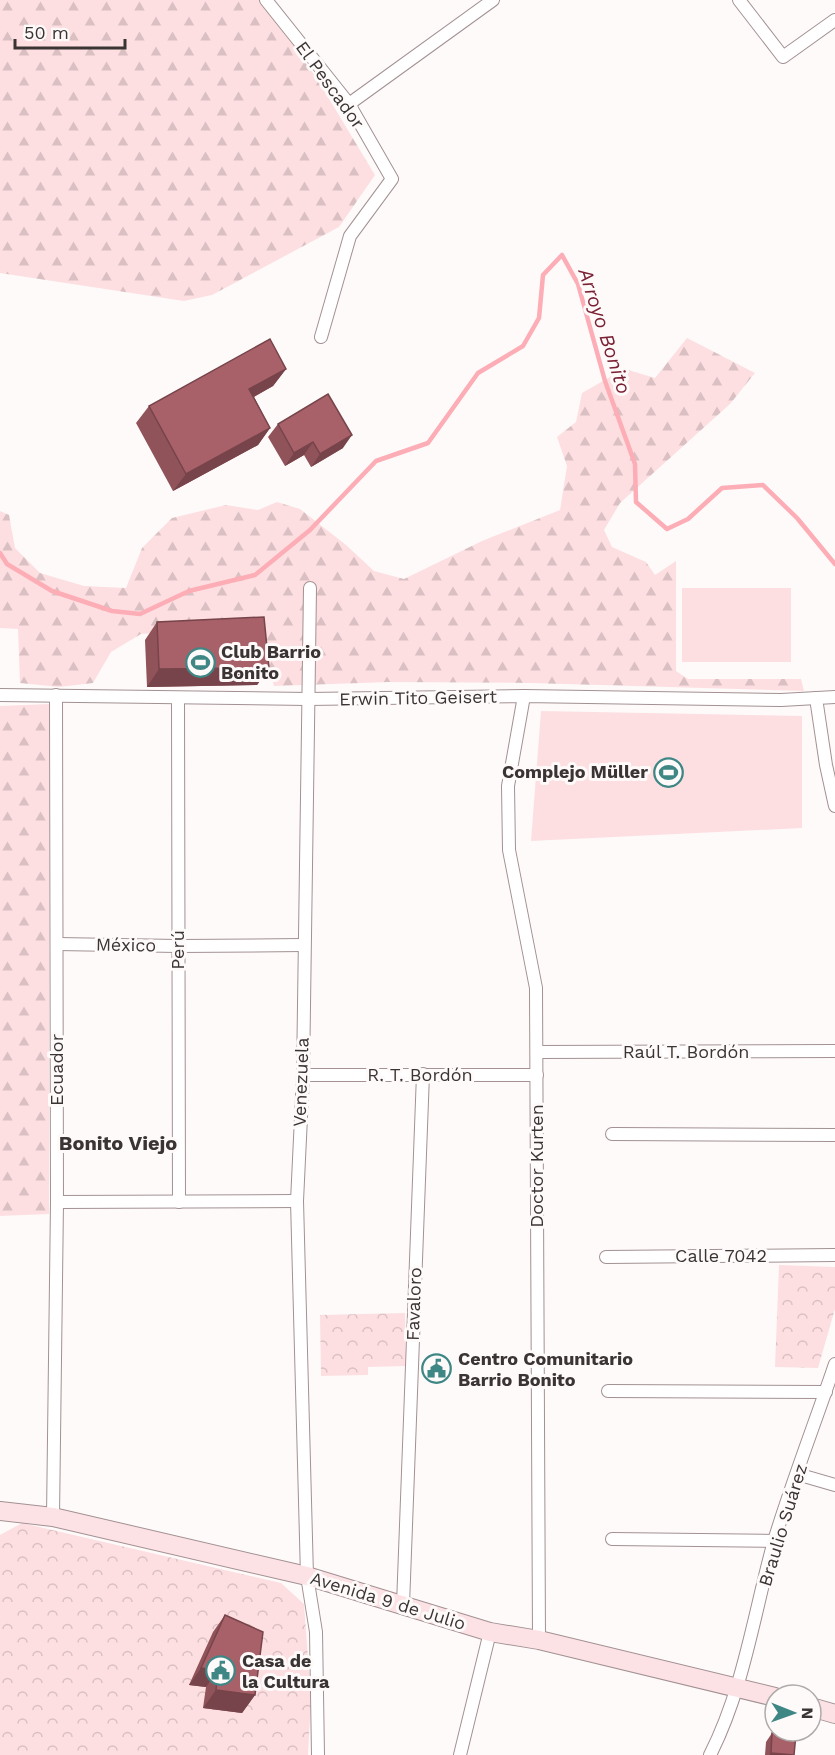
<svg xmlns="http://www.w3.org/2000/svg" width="835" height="1755" viewBox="0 0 835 1755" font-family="'Work Sans',sans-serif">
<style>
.forest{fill:url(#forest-firs)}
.park{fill:url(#park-crowns)}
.garden{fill:#fddfe1}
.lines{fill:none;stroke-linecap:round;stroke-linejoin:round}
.stream{stroke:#fdadb5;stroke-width:4.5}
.minor-casing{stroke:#a39193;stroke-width:14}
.secondary-casing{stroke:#a39193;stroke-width:20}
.minor{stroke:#fff;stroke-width:12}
.secondary{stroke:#fce2e5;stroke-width:18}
.wall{fill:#91535a}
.shaded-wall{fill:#76444a}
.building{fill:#a96169;stroke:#76444a;stroke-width:1.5}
.labels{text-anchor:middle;stroke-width:6;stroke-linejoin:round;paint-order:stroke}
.street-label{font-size:18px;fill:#3b3434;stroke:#fefafa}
.poi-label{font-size:18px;font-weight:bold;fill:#3b3434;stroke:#fefafa;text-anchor:start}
.water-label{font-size:20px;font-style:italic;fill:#7a2033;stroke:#fefafa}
.neighbourhood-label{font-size:20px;font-weight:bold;fill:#3b3434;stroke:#fefafa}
</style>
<defs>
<pattern id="forest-firs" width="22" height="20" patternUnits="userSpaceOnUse" patternTransform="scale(1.5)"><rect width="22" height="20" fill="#fddfe1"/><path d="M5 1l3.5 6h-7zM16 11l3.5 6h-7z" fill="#dac0c2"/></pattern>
<pattern id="park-crowns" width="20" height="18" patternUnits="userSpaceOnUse" patternTransform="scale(1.5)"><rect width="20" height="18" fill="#fddfe1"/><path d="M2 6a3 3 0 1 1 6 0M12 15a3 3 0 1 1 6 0" fill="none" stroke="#dac0c2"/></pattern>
</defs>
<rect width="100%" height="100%" fill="#fefafa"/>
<!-- forest -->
<g class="forest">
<polygon points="0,0 263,0 319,82 375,175 339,227 212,295 184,301 0,273"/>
<polygon points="687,338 755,373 730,404 620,503 604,530 612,547 646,562 655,575 676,561 676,671 688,679 801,679 804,691 530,683 389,682 274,686 256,626 141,634 111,652 93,683 59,687 20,683 18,629 0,628 0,511 9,515 15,548 40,573 84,586 126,588 142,548 172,518 226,505 258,510 277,502 300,509 346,545 374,571 404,579 482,541 560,510 567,466 557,437 576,422 582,393 610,377 615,366 655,378"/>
<polygon points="49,704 49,1214 0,1216 0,706"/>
</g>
<!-- park -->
<g class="park">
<polygon points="779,1265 835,1267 835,1309 818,1368 775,1367"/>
<polygon points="405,1313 406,1366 368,1367 368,1375 321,1376 320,1315"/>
<polygon points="22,1523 281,1583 304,1604 311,1699 308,1755 0,1755 0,1535"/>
</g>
<!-- garden -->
<g class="garden">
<rect x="682" y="588" width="109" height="74"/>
<polygon points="541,711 802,716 802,828 531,841"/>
</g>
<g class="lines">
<!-- stream -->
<polyline class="stream" points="0,553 7,564 52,591 112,611 140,614 189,591 255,575 310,530 376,461 428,443 478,373 523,346 539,318 543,275 562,255 578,284 605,381 635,464 636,502 667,529 688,519 722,488 763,485 797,518 835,564"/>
<defs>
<g id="minor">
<polyline points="266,0 349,104 392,179 350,236 321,337"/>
<polyline points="739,0 783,57 835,20"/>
<polyline points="349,104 493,0"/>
<polyline points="310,588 303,1075 297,1201 307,1576 316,1632 318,1755"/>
<polyline points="0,695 308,699 524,696 781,700 835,697"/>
<polyline points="524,696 508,786 509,850 536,988 539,1640"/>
<polyline points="178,698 179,1202"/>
<polyline points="816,698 826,765 835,806"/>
<polyline points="57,944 178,946 303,945"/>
<polyline points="537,1052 835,1051"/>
<polyline points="303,1075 537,1075"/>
<polyline points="612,1134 835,1135"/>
<polyline points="57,1202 297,1201"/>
<polyline points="606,1257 835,1255"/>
<polyline points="608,1391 826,1392"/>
<polyline points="797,1474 835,1485"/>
<polyline points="53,1517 57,1202 56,695"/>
<polyline points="612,1539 775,1541"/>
<polyline points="403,1605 423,1074"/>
<polyline points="460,1755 490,1632"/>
<path d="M710,1755C744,1688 754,1613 774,1541C792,1482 815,1423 835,1364"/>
</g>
<g id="secondary">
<polyline points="0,1511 53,1517 307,1576 490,1632 539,1640 775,1697"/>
<polyline points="811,1707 835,1714"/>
</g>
</defs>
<!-- minor casing -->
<use href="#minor" class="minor-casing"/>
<!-- secondary casing -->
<use href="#secondary" class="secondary-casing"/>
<!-- minor -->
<use href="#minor" class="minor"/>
<!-- secondary -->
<use href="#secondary" class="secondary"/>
</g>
<!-- wall -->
<g class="wall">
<polygon points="286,369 273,386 254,397 270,428 258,445 173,491 136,423 149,406"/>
<polygon points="278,424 343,448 311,467 304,455 285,466 268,437"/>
<polygon points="157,622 269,668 257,685 147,687 145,640"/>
<polygon points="225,1615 255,1695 242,1713 203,1708 206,1687 189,1685 213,1632"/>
<polygon points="772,1733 794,1755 765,1755 766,1742"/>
</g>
<!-- shaded-wall -->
<g class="shaded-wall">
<polygon points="286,369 273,386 237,406 249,389"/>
<polygon points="270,428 258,445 173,491 186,474"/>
<polygon points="352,435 343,448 311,467 320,454"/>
<polygon points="313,442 304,455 285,466 294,453"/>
<polygon points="269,668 257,685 147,687 159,669"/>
<polygon points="201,1668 218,1670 206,1687 189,1685"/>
<polygon points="216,1690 255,1695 242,1713 203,1708"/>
<polygon points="771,1753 794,1755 769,1755"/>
</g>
<!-- building -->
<g class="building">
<polygon points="270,339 286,369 249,389 270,428 186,474 149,406"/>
<polygon points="328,394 352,435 320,454 313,442 294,453 278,424"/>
<polygon points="264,617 269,668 159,669 157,622"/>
<polygon points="225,1615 263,1632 255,1695 216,1690 218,1670 201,1668"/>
<polygon points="772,1733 796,1734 794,1755 771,1753"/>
</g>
<!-- icons -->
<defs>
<symbol id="stadium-ring" viewBox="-11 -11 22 22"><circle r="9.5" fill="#fefafa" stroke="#3f8785" stroke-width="1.5"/><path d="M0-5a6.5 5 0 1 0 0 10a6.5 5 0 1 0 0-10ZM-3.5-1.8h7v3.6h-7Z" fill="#3f8785"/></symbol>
<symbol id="civic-ring" viewBox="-11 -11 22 22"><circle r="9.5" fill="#fefafa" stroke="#3f8785" stroke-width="1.5"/><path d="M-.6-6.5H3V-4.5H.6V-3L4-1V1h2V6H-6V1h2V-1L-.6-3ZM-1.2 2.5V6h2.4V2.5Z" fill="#3f8785"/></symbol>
</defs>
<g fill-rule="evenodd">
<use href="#stadium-ring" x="184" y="646" width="33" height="33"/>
<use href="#stadium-ring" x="652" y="756" width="33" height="33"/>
<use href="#civic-ring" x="420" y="1352" width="33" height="33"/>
<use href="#civic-ring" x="204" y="1654" width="33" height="33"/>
</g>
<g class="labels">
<!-- street labels -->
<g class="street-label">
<text transform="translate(330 85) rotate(54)" y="6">El Pescador</text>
<text transform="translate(418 698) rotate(-1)" y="6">Erwin Tito Geisert</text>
<text transform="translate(126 945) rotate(1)" y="6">México</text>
<text transform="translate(178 950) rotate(-90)" y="6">Perú</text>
<text x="686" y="1058">Raúl T. Bordón</text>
<text transform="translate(57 1070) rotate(-90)" y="6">Ecuador</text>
<text x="420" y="1081">R. T. Bordón</text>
<text transform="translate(301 1082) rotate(-88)" y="6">Venezuela</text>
<text transform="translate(537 1166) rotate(-90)" y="6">Doctor Kurten</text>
<text x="721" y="1262">Calle 7042</text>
<text transform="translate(414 1304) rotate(-88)" y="6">Favaloro</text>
<text transform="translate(783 1525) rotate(-73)" y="6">Braulio Suárez</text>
<text transform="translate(388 1601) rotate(17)" y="6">Avenida 9 de Julio</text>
</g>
<!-- poi labels -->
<g class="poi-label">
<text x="221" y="658">Club Barrio<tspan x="221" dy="21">Bonito</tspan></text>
<text x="648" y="778" text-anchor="end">Complejo Müller</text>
<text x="458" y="1365">Centro Comunitario<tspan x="458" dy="21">Barrio Bonito</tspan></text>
<text x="242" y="1667">Casa de<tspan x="242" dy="21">la Cultura</tspan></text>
</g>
<!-- water labels -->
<g class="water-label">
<text transform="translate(605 331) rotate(72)" y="7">Arroyo Bonito</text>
</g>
<!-- neighbourhood labels -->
<g class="neighbourhood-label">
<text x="118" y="1150">Bonito Viejo</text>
</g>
</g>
<!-- north arrow -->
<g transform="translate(793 1713) rotate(91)"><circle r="28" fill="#fefafa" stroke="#b0abab" stroke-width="1.5"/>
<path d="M0-4.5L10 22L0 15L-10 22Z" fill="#3f8785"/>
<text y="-9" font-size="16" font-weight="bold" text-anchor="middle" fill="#3b3434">N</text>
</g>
<!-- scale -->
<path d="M15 39v9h110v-9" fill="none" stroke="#3b3434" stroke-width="3"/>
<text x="24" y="39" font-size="18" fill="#3b3434" stroke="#fefafa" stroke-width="4.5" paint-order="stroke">50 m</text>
</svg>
